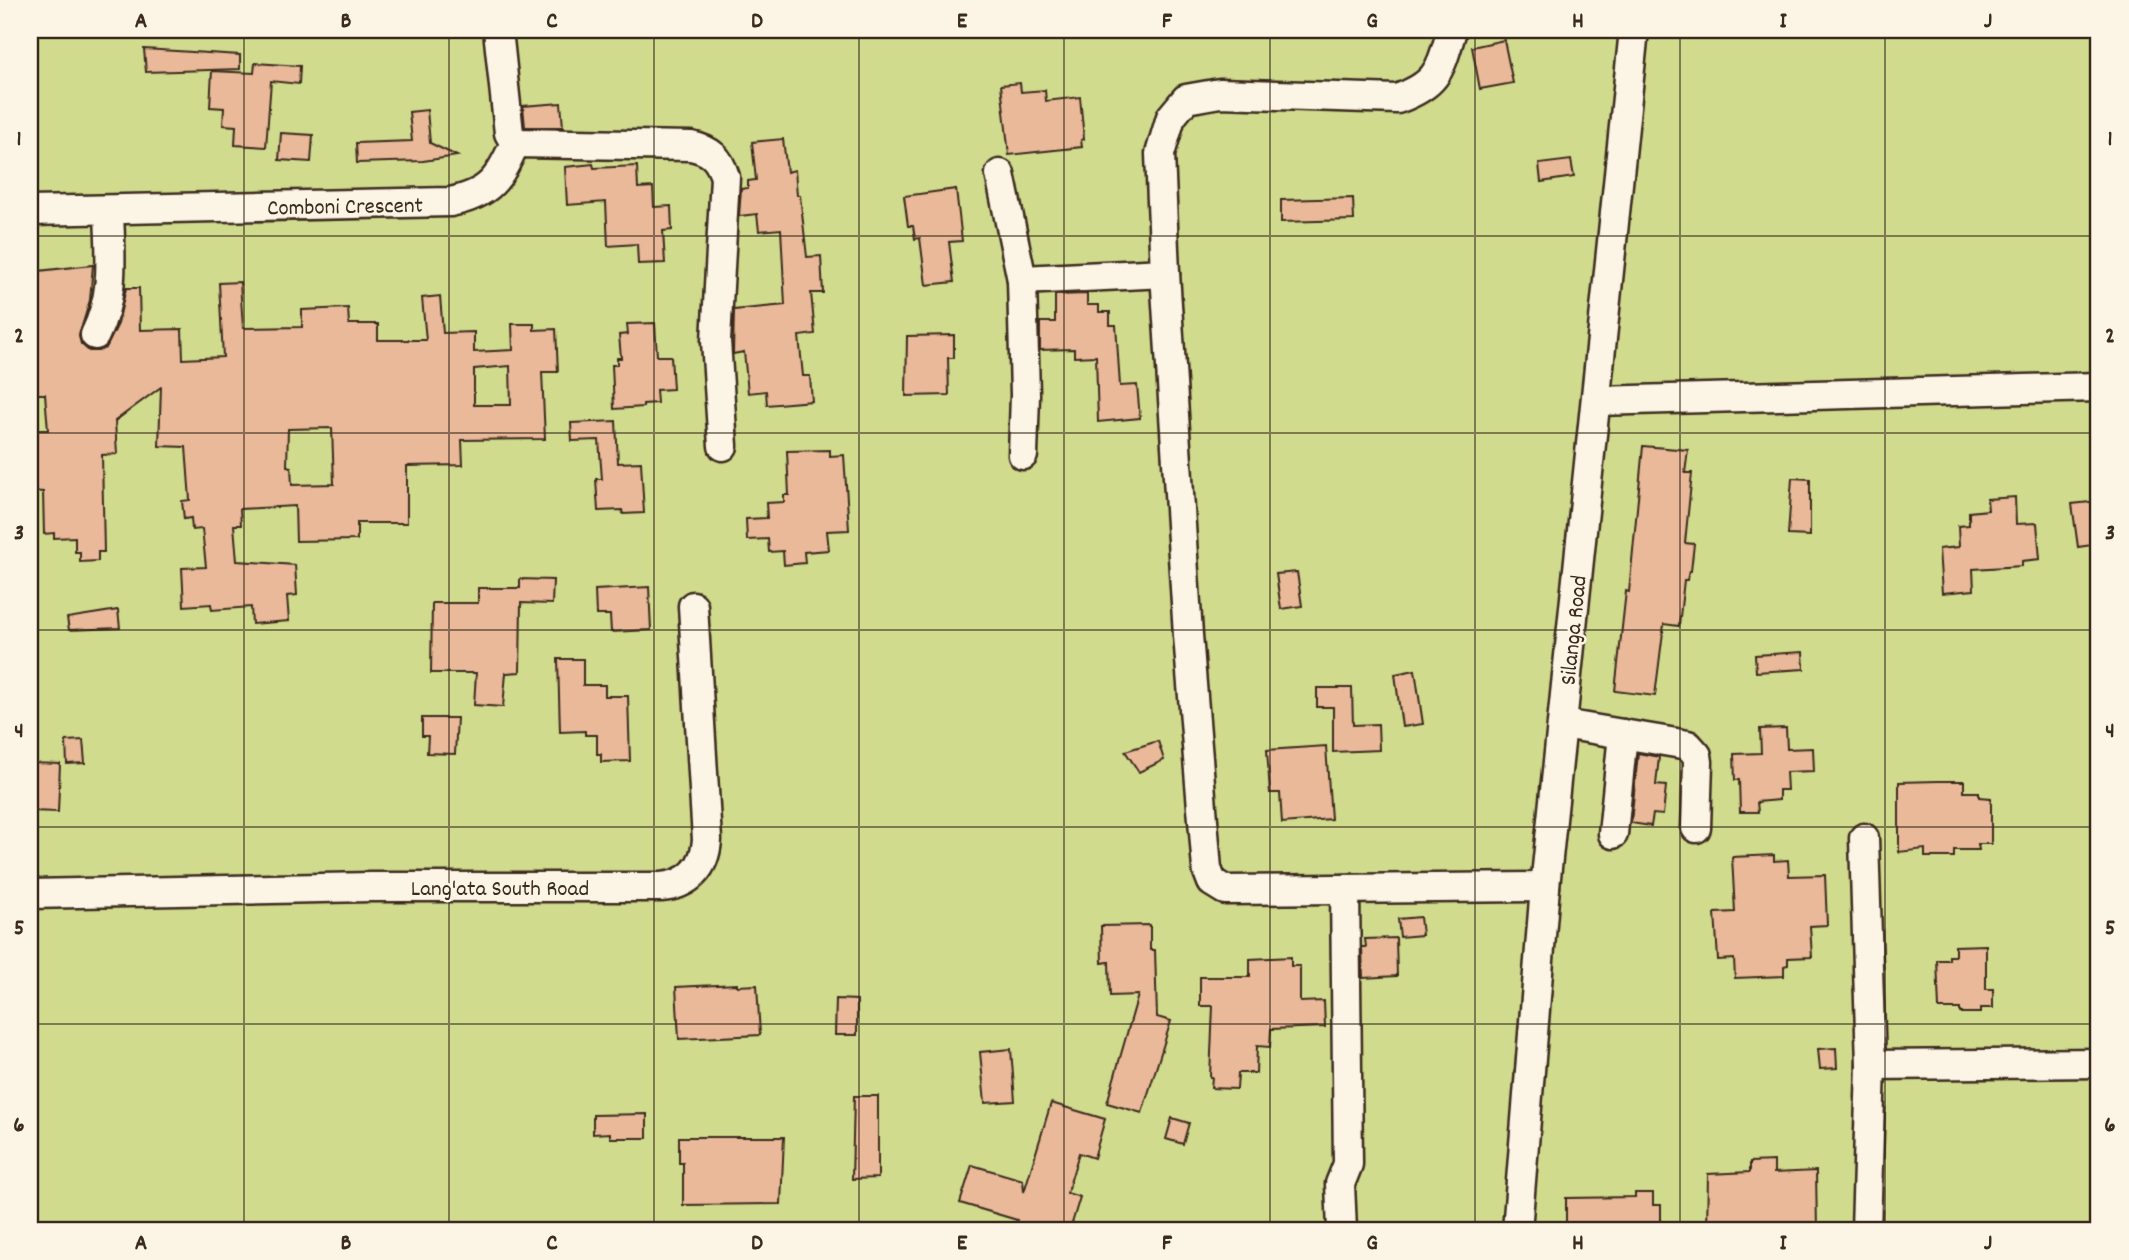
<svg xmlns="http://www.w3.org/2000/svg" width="2129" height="1260" viewBox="0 0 2129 1260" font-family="Dekko,sans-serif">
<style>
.green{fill:#d0db8e;stroke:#868256;stroke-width:2}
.building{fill:#e9b999;stroke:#3b2a1e;stroke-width:2;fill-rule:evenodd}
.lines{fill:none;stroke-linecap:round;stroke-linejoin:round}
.minor-casing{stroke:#3b2a1e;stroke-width:33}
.minor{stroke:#fcf5e5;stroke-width:28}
.grid{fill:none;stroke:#3b2a1e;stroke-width:2;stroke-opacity:0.55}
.labels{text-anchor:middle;stroke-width:5;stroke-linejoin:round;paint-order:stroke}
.street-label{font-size:23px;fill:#3b2a1e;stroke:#fcf5e5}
.neatline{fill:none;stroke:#3b2a1e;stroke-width:2.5}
.grid-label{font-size:23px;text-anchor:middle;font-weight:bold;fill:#3b2a1e}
</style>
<rect width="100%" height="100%" fill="#f6e3ce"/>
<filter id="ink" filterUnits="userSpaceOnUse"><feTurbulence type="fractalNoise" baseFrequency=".0143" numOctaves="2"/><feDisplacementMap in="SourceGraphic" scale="14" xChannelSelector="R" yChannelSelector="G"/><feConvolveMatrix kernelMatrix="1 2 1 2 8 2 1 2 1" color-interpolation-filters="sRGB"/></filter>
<g filter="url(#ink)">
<!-- green -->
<rect class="green" x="30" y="30" width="2069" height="1200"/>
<!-- building -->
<g class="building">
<polygon points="1504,40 1513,83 1480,89 1472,47"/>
<polygon points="144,49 240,55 240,69 146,72"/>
<polygon points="255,63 300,66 299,84 271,81 266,147 235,145 236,126 223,125 224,108 210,107 212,71 254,73"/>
<polygon points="1020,83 1021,92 1045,90 1046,101 1080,97 1084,139 1081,140 1082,147 1009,155 1001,85"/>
<polygon points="561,103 563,127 525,127 523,106"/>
<polygon points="427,110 430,143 457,156 423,161 357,163 356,143 412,141 409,112"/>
<polygon points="281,133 313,135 311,162 279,160"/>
<polygon points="783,139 787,172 795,170 797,195 800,195 807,257 821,256 823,293 811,293 815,334 799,336 803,376 810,376 812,401 767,405 766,391 748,393 744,352 733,354 734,310 785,305 781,229 759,231 757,214 739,216 741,189 748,188 748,181 756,180 752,142"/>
<polygon points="1571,160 1574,177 1541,182 1539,164"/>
<polygon points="593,164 594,168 637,166 638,188 653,187 654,207 671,206 672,230 663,231 665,263 638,264 637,244 608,246 606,202 567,205 565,167"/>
<polygon points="956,189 962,241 949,242 954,282 926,285 920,238 915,239 913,226 908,226 904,196"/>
<polygon points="1353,198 1354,220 1281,222 1281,200"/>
<path d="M93,265L90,300L79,336L81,344L89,351H98L106,348L118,324L126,288H139L140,330L182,329L183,359L223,357L219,283L240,282L243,328L302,327V310L348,308L349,324H378V340H426L422,298L440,296L443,333L474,332V352L513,350L512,324H534V330L556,329L558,372H542L545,439L462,440L463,465L407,466V523H357V540L296,541L295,506L240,509L241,525H234L237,561L295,565L297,595L287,596L289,621L252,624L251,607L212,610L211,604L184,606L182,568L206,567L202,529L192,530L191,518L184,519L182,501L190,500L186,447L159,446L161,387L115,421L117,454L102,455L104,552H98V561L80,562V552H75V537L54,538V533L44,534L43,492L30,491V430H48L45,394H33L32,385H30V272ZM510,366L511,405H474V369ZM332,428L334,484L292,485L291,467L287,466L288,429Z"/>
<polygon points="1087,294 1087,305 1099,305 1099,312 1110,312 1110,325 1116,325 1120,386 1137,385 1140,418 1098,422 1096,356 1074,357 1074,349 1040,350 1040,322 1055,322 1055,295"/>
<polygon points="655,323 657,356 671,356 673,389 656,390 657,403 643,404 643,407 614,409 612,365 617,365 617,358 621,358 619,335 628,334 627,324"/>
<polygon points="954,335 954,358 948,358 949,395 906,396 907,336"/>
<polygon points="616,421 618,463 641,462 644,513 623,514 622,510 598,511 596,479 602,479 599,440 572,441 571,423"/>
<polygon points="1643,446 1688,450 1685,473 1692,473 1685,543 1694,544 1691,571 1689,571 1687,580 1684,580 1679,626 1664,624 1655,696 1615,691 1626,591 1629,592"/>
<polygon points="830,450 830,456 844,455 849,530 827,531 829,550 804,552 805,563 784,565 783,551 769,552 768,539 747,540 746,519 767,518 766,503 784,502 784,495 789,495 787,451"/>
<polygon points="1792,478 1810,479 1810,536 1788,535"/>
<polygon points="2015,497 2016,524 2037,523 2040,559 2022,561 2022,566 1973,569 1974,590 1942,593 1939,549 1959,547 1958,526 1969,525 1969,512 1988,510 1987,499"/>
<polygon points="2099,501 2099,544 2078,547 2072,504"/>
<polygon points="1297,572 1302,606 1281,609 1276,574"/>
<polygon points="520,579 553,580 552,604 521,603 520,672 506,673 503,707 474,705 476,673 431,673 432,603 478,603 478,588 520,588"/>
<polygon points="649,587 651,630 611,632 610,615 596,615 595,590"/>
<polygon points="118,610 120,628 69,630 67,618"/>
<polygon points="1803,652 1804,669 1756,672 1755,655"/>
<polygon points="558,659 583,659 583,685 605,685 605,696 628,696 630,761 601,762 601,754 597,754 597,735 585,735 585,731 560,732"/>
<polygon points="1415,670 1423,724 1402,727 1395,674"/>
<polygon points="1317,688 1352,688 1353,725 1378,724 1379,750 1333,752 1333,707 1317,707"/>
<polygon points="422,718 457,718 455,754 427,753 428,736 422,736"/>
<polygon points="1786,728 1787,749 1813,748 1814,771 1786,772 1787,790 1779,790 1779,800 1757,802 1758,812 1740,812 1739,780 1735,780 1734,754 1761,753 1760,729"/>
<polygon points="83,740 85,763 67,764 66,741"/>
<polygon points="1158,741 1164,760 1139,772 1125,751"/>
<polygon points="1326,746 1331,819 1282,823 1280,793 1270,793 1267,750"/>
<polygon points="1638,753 1659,757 1656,785 1666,786 1663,815 1653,814 1651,826 1631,823"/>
<polygon points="30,763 60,764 58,812 30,811"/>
<polygon points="1938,781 1964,781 1964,792 1979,792 1979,797 1991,798 1991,844 1978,844 1979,850 1954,850 1954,857 1925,857 1925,849 1899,852 1899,782"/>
<polygon points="1774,855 1774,861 1788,860 1789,876 1825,875 1827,925 1810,926 1812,957 1788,958 1788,965 1784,966 1784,976 1735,978 1734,959 1718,960 1715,913 1735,912 1732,857"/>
<polygon points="1420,917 1422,935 1400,937 1398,919"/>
<polygon points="1150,925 1150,950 1155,950 1157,1017 1171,1021 1142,1113 1107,1103 1138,995 1110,996 1109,962 1102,963 1101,926"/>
<polygon points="1396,938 1397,976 1363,978 1362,947 1366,947 1365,939"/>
<polygon points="1986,945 1986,989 1993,989 1993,1008 1980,1008 1980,1013 1960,1013 1960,1009 1939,1009 1937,960 1949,960 1949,956 1955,956 1955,946"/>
<polygon points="1291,957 1291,966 1300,966 1300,1002 1324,1001 1325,1027 1271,1029 1270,1047 1257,1046 1256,1073 1238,1073 1237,1089 1211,1088 1212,1077 1210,1077 1213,1006 1200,1006 1200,977 1250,977 1250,959"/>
<polygon points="737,984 737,986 757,985 760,1035 679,1039 676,987"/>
<polygon points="836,999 857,1000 857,1035 835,1035"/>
<polygon points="1836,1048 1837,1068 1820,1069 1818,1049"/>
<polygon points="1011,1049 1015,1101 985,1103 980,1052"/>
<polygon points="854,1096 878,1096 878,1178 852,1179"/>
<polygon points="1051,1103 1105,1119 1094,1158 1079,1153 1067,1193 1080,1197 1070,1230 1014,1230 1017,1220 960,1203 972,1165 1023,1180 1024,1192"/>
<polygon points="647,1114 647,1138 610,1138 610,1133 593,1134 593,1115"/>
<polygon points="1172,1118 1189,1123 1183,1144 1166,1139"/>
<polygon points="679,1137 784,1137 781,1204 683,1205 683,1163 679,1163"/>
<polygon points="1774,1161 1774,1173 1816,1171 1817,1230 1707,1230 1708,1174 1750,1172 1750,1162"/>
<polygon points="1635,1193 1653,1193 1653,1205 1661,1205 1661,1230 1566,1230 1566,1198 1635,1197"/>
</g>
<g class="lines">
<defs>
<g id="minor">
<path d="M1452,30C1440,69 1439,84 1397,99L1220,93L1186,99L1171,117L1160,154L1165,273L1188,635L1207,869L1212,882L1225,890L1545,887"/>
<path d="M515,143L691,146C711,150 719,158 725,177L716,341L723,446"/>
<polyline points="1000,174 1022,280 1025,395 1023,455"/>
<path d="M30,211L450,202C490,194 499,179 515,143L509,133L498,30"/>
<polyline points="1022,280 1165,273"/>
<path d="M95,335C116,292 110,256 109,210"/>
<polyline points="1597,401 2099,387"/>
<polyline points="1563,724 1688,745 1697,755 1698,762 1696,828"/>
<polyline points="1613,834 1623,734"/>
<polyline points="1864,838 1871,1065 1866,1230"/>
<path d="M30,894L371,887H661C689,885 705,868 707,840L693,606"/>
<polyline points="1871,1065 2099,1063"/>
<polyline points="1342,1230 1340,1184 1348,1164 1345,889"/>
<polyline points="1517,1230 1545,887 1634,30"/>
</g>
</defs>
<!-- minor casing -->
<use href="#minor" class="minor-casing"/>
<!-- minor -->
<use href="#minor" class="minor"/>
</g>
</g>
<!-- grid -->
<path class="grid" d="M244,30V1230M449,30V1230M654,30V1230M859,30V1230M1064,30V1230M1270,30V1230M1475,30V1230M1680,30V1230M1885,30V1230M30,236H2099M30,433H2099M30,630H2099M30,827H2099M30,1024H2099"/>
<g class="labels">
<!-- street labels -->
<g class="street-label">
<text transform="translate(345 205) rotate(-1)" y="8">Comboni Crescent</text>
<text transform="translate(1572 630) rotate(-84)" y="8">Silanga Road</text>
<text x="500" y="895">Lang'ata South Road</text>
</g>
</g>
<!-- margin -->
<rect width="2129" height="1260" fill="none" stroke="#fcf5e5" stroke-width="77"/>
<rect x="38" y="38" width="2052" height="1184" class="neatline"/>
<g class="grid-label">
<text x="141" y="27">A</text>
<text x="346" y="27">B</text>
<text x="552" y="27">C</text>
<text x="757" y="27">D</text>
<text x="962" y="27">E</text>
<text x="1167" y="27">F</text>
<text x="1372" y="27">G</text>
<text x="1578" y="27">H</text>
<text x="1783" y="27">I</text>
<text x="1988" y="27">J</text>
<text x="19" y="145">1</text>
<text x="2110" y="145">1</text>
<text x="19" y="342">2</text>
<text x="2110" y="342">2</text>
<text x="19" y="539">3</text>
<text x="2110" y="539">3</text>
<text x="19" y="737">4</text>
<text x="2110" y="737">4</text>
<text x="19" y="934">5</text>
<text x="2110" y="934">5</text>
<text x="19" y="1131">6</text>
<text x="2110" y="1131">6</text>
<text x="141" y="1249">A</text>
<text x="346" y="1249">B</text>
<text x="552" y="1249">C</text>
<text x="757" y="1249">D</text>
<text x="962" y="1249">E</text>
<text x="1167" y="1249">F</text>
<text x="1372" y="1249">G</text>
<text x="1578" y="1249">H</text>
<text x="1783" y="1249">I</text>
<text x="1988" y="1249">J</text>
</g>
</svg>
